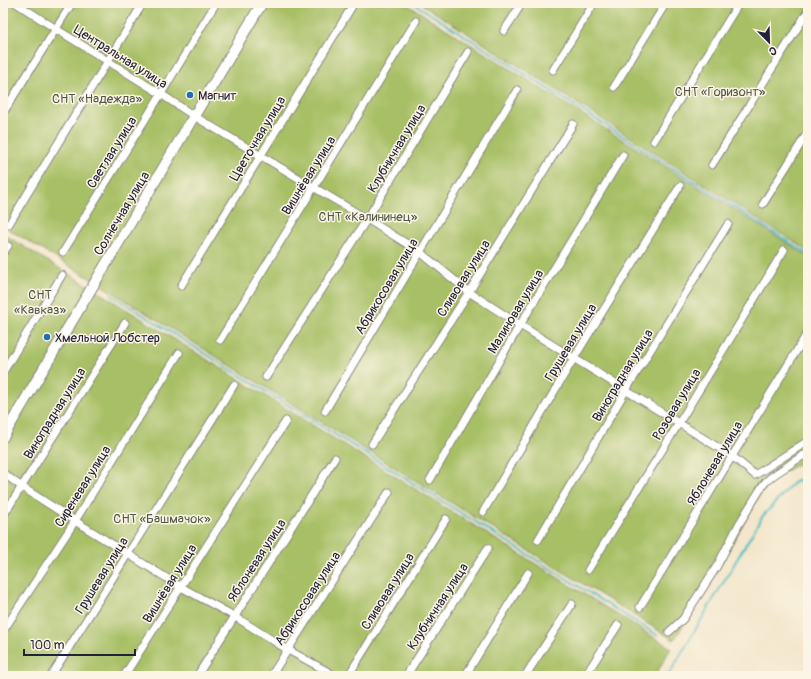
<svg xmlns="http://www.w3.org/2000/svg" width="811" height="679" viewBox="0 0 811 679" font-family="Pangolin,sans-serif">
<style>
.green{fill:#a7bf65;stroke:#647050}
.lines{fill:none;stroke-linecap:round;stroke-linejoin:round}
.stream{stroke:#4ab9c1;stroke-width:2}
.street-casing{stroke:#8a8482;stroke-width:9}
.secondary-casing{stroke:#8a8482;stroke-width:12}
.street{stroke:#fff;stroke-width:7}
.secondary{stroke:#fff;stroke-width:10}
.poi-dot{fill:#1f6fb2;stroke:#fcf5e5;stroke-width:1.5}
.labels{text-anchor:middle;stroke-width:3;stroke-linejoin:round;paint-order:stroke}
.street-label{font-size:13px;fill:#22223b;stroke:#fcf5e5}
.park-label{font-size:13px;fill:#51594a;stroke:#fcf5e5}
.poi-label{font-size:13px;fill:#22223b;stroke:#fcf5e5;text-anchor:start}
</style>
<rect width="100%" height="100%" fill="#fcf5e5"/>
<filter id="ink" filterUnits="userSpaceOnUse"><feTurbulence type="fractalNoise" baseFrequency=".025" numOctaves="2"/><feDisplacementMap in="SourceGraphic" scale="8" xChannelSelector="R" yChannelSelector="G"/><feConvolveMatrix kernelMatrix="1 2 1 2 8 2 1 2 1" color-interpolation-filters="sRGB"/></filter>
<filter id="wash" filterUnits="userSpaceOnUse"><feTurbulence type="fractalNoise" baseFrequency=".012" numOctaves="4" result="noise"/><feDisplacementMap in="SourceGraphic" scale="16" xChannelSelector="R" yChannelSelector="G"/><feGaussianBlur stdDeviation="0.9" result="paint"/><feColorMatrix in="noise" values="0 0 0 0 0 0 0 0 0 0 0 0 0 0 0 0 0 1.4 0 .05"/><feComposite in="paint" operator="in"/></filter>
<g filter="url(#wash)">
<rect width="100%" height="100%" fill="#f3e6ca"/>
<!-- green -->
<g class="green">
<polygon points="3,3 405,3 808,256 808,458 777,476 760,494 707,588 674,640 466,512 96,282 3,226"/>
<polygon points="420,3 808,3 808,251"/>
<polygon points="3,234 92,288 671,648 655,676 3,676"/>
</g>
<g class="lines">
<!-- stream -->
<g class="stream">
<polyline points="413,3 808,254"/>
<polyline points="111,295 657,635"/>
<polyline points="668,676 762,517 793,483 808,475"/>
</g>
</g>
</g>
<g filter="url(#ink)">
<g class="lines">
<defs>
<g id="street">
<polyline points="16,3 56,29 161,94 194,116 367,219 420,252 469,292 520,325 732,456 755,475 808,441"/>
<polyline points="448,3 449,3"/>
<polyline points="504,31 522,3"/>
<polyline points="553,70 594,3"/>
<polyline points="614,87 666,3"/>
<polyline points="3,113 72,3"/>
<polyline points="654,141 739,3"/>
<polyline points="712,165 808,11"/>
<polyline points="763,204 808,132"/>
<polyline points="9,224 143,3"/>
<polyline points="63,252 161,94 216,3"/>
<polyline points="3,253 8,246"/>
<polyline points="181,286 354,3"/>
<polyline points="220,340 416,21"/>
<polyline points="3,372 62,275"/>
<polyline points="266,377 367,219 468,52"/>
<polyline points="325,411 517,90"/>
<polyline points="372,444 469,292 573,124"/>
<polyline points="3,473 22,487 75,521 181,587 234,616 288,650 336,676"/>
<polyline points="430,480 520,325 623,155"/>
<polyline points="483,512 574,358 680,186"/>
<polyline points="3,516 125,323"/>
<polyline points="538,540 626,390 728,224"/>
<polyline points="588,570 679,423 784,250"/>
<polyline points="640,607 808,332"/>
<polyline points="3,631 75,521 179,353"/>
<path d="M669,632L683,619L717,566L739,524L763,485C769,477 778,472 786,467C793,462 800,457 808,453"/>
<polyline points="51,676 234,385"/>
<polyline points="124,676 286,421"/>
<polyline points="197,676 335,458"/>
<polyline points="271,676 389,492"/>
<polyline points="348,676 446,519"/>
<polyline points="406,676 488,548"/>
<polyline points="465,676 528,573"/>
<polyline points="525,676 572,604"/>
<polyline points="585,676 618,625"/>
</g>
<polyline id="secondary" points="3,437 194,116 262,3"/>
</defs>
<!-- street casing -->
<use href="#street" class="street-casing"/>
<!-- secondary casing -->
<use href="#secondary" class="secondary-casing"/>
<!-- street -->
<use href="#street" class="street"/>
<!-- secondary -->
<use href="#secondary" class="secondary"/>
</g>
</g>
<!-- markers -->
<g class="poi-dot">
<circle cx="190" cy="95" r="4"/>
<circle cx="47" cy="337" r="4"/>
</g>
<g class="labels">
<!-- street labels -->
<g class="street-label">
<text transform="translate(121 56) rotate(32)" y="5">Центральная улица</text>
<text transform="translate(257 138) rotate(-59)" y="5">Цветочная улица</text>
<text transform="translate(396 148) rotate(-59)" y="5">Клубничная улица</text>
<text transform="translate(111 152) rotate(-58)" y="5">Светлая улица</text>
<text transform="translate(308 175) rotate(-58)" y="5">Вишнёвая улица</text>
<text transform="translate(121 213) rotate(-59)" y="5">Солнечная улица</text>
<text transform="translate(463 278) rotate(-58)" y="5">Сливовая улица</text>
<text transform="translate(386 286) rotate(-59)" y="5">Абрикосовая улица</text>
<text transform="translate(515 311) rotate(-59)" y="5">Малиновая улица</text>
<text transform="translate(570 342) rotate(-59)" y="5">Грушевая улица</text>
<text transform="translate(622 375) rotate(-59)" y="5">Виноградная улица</text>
<text transform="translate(676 404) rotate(-59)" y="5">Розовая улица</text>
<text transform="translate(54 413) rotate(-58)" y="5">Виноградная улица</text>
<text transform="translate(714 463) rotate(-59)" y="5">Яблоневая улица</text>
<text transform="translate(82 486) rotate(-58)" y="5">Сиреневая улица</text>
<text transform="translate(256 560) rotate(-57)" y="5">Яблоневая улица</text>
<text transform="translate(101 575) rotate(-58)" y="5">Грушевая улица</text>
<text transform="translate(169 583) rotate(-58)" y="5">Вишнёвая улица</text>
<text transform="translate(387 591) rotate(-58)" y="5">Сливовая улица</text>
<text transform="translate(307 598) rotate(-57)" y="5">Абрикосовая улица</text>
<text transform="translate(437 606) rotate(-57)" y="5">Клубничная улица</text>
</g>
<!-- park labels -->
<g class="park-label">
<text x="720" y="96">СНТ «Горизонт»</text>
<text x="97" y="103">СНТ «Надежда»</text>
<text x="368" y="221">СНТ «Калининец»</text>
<text x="40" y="299">СНТ<tspan x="40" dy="15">«Кавказ»</tspan></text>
<text x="162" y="523">СНТ «Башмачок»</text>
</g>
<!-- poi labels -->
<g class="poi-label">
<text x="198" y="100">Магнит</text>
<text x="55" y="342">Хмельной Лобстер</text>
</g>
</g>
<!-- margin -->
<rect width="811" height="679" fill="none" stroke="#fcf5e5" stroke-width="16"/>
<!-- north arrow -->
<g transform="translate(769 42) rotate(157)" stroke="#fcf5e5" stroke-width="3" paint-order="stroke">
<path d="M0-3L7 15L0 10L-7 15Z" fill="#22223b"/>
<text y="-6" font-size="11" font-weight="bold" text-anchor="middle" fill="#22223b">С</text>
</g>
<!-- scale -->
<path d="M24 649v6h111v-6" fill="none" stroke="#22223b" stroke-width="2"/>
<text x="30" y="649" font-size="12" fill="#22223b" stroke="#fcf5e5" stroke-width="3" paint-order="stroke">100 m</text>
</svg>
